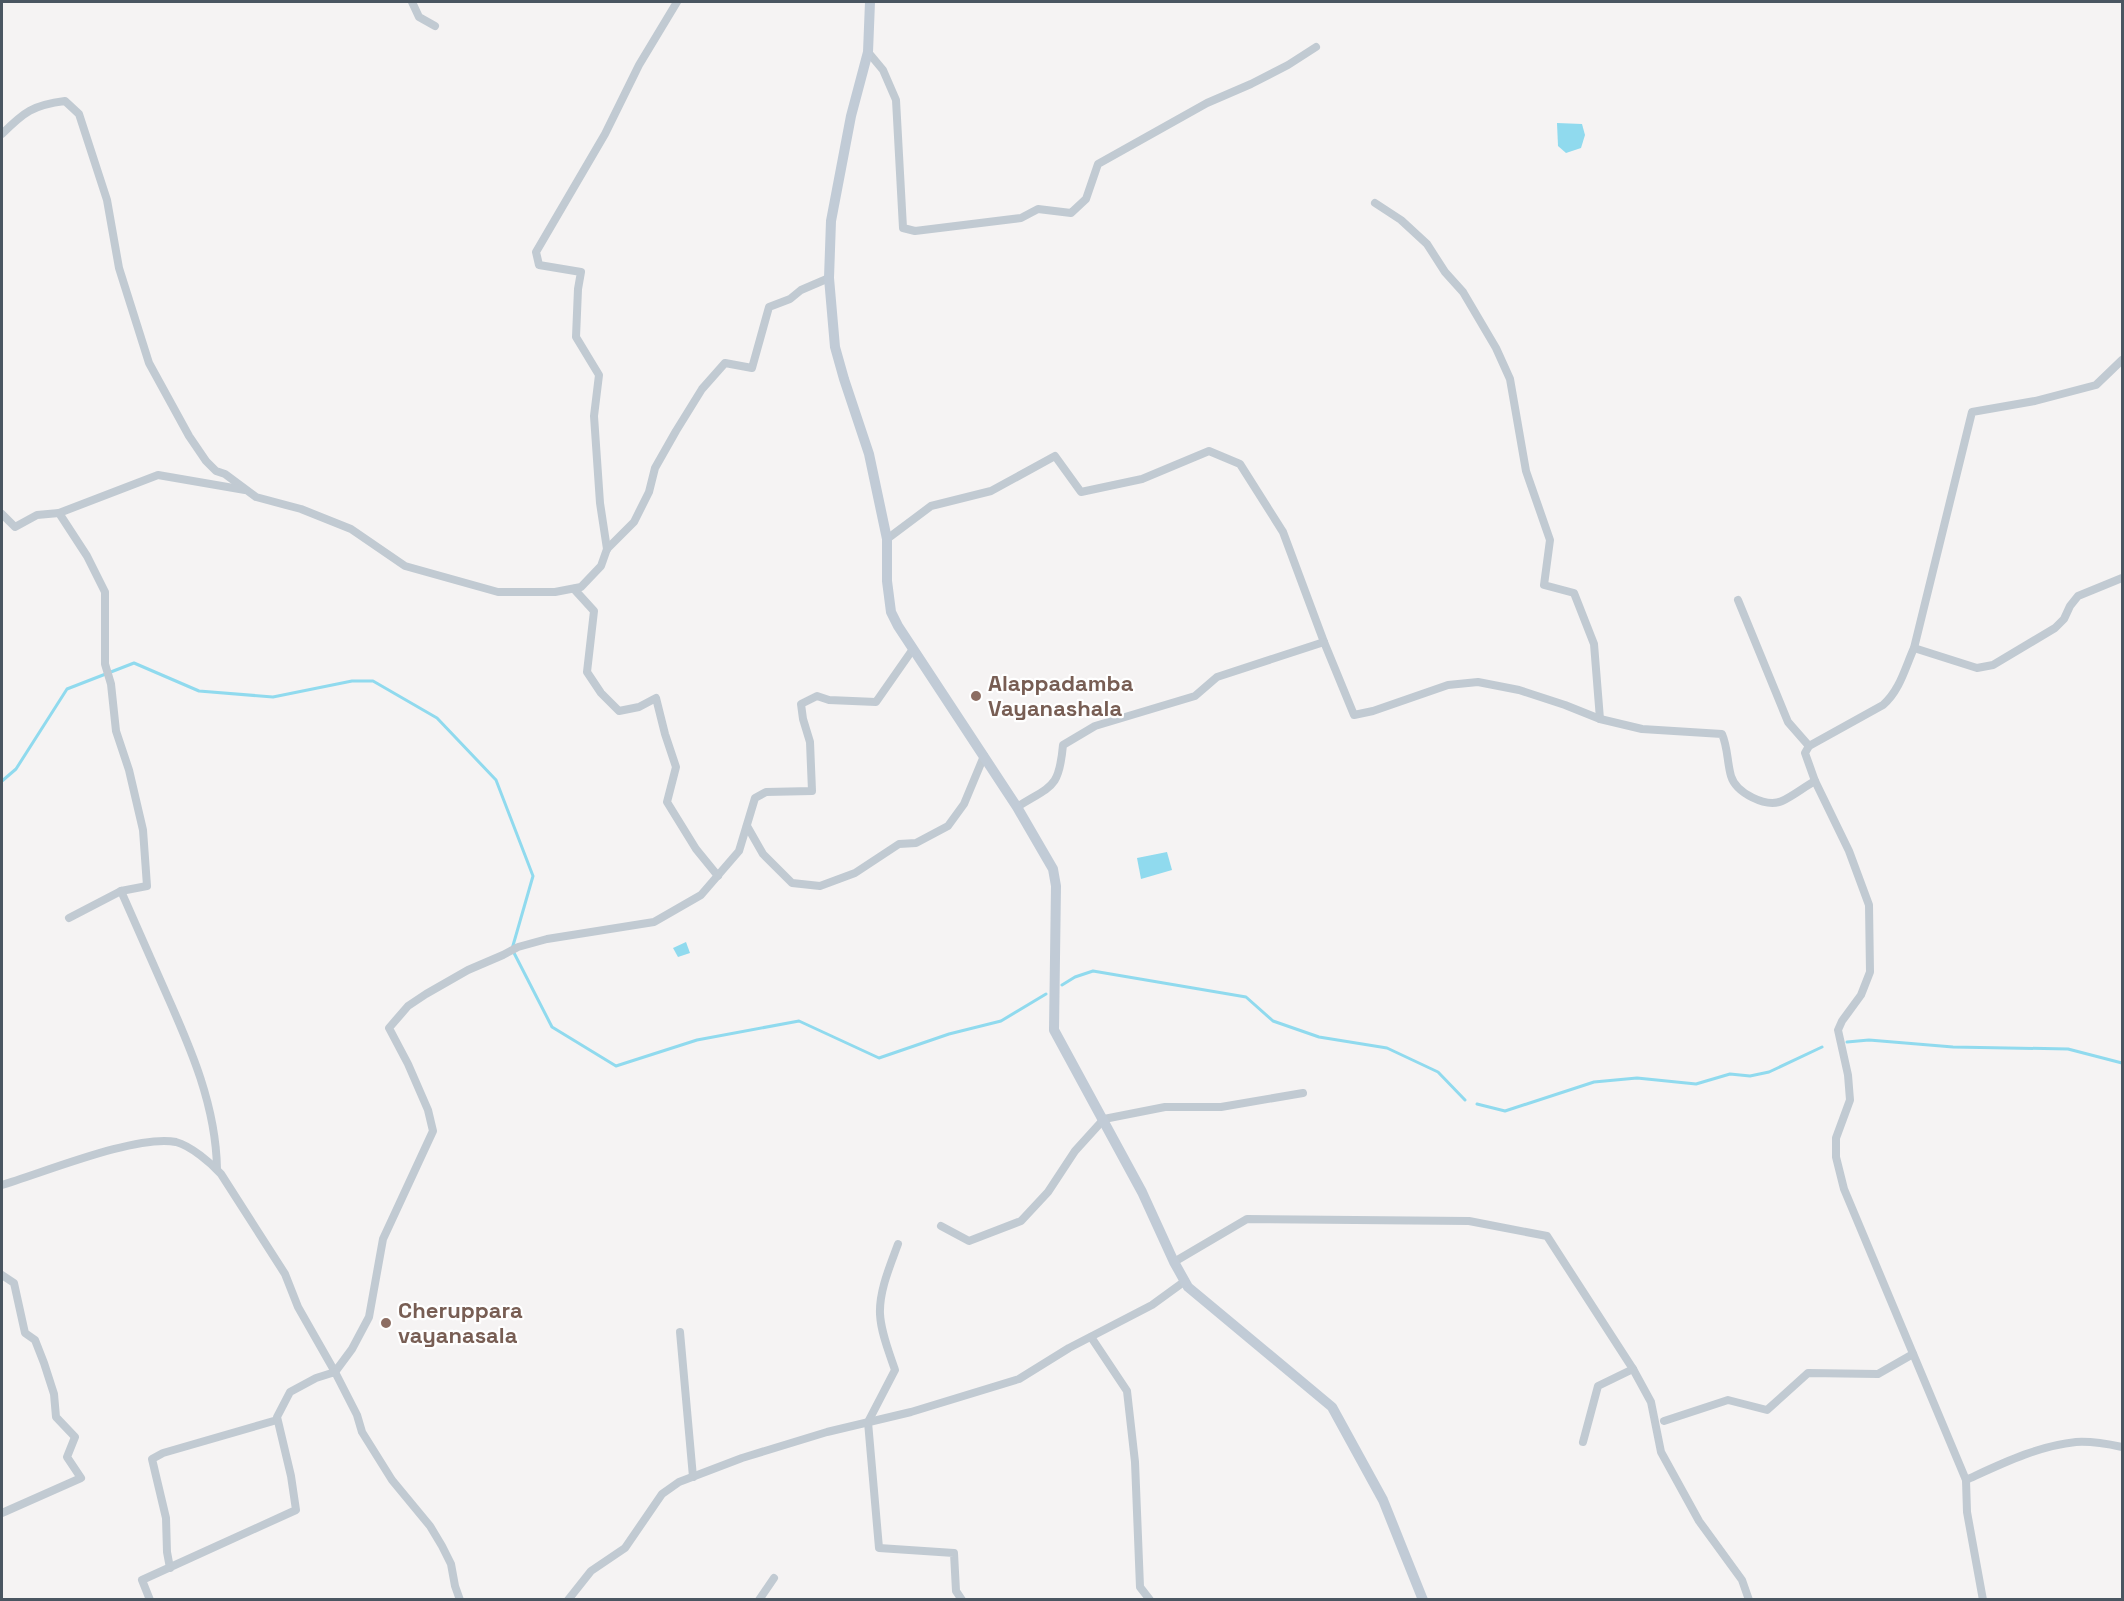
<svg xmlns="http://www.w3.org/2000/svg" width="2124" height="1601" viewBox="0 0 2124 1601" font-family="'Space Grotesk',sans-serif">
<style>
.water{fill:#90daee}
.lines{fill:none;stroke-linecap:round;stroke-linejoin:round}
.stream{stroke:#90daee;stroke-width:3}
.street{stroke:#c1cad2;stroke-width:8}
.secondary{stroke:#c1cbd6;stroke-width:10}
.education-dot{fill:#8d6e63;stroke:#fff;stroke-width:2}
.labels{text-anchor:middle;stroke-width:4.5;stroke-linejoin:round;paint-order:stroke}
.education-label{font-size:22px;font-weight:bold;fill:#785e54;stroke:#fff;text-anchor:start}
</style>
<rect width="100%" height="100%" fill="#f5f3f3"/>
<!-- water -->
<g class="water">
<polygon points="1557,123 1582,124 1585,135 1581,148 1566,153 1558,146"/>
<polygon points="1167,852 1172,870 1141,879 1137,858"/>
<polygon points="686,942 690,953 678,957 673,948"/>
</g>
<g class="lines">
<!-- stream -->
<g class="stream">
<polyline points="2,781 16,769 67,689 134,663 199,691 273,697 352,681 373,681 437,718 496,780 533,876 512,949 552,1027 616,1066 697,1040 799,1021 879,1058 949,1034 1001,1021 1046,994"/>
<polyline points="1062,985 1075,977 1093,971 1246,997 1273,1021 1319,1037 1387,1048 1438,1072 1465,1100"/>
<polyline points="1847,1042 1869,1040 1953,1047 2068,1049 2122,1063"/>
<polyline points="1477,1104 1505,1111 1594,1082 1637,1078 1696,1084 1730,1074 1750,1076 1769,1072 1822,1047"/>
</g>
<!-- street -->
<g class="street">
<polyline points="412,2 419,17 435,26"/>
<polyline points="868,52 883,70 896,100 903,228 915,231 1021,218 1038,209 1071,213 1086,199 1098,164 1207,103 1251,84 1288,65 1316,47"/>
<path d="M2,134C24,112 33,105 65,101L79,114L107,200L119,268L149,363L189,436L206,461L216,471L225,474L256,497L301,509L351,529L405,566L498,592H555L581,587L601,566L607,549L634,522L649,492L655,468L676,431L702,389L725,363L752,368L769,307L790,299L801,290L829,278"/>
<polyline points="1375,203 1401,220 1427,244 1445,272 1463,292 1496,348 1510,379 1526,471 1550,540 1544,585 1574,593 1594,644 1600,719"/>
<polyline points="59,513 158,475 245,490"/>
<polyline points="2,514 15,527 37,515 59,513 87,556 105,592 105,664 111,684 116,731 129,770 143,830 147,886 121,891"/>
<polyline points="887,539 931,506 991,491 1055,456 1081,492 1142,479 1209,451 1240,464 1283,532 1324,642"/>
<polyline points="607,549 600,503 594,416 599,375 576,337 578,289 581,272 539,265 536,252 605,134 639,65 677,2"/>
<polyline points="574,589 594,611 587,672 601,693 619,711 639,707 656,698 665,734 676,767 667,802 696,849 718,876"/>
<polyline points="1738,600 1788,722 1809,746"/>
<polyline points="1914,648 1977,668 1993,665 2055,628 2064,619 2070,606 2078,596 2122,578"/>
<path d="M1017,807C1052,785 1059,789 1063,745L1095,726L1195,696L1217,677L1324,642L1354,715L1373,711L1448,685L1478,682L1519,690L1565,705L1600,719L1642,729L1722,734C1728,748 1727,762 1731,776C1736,793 1766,808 1782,801C1793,796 1804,787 1815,781"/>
<polyline points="747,826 763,854 792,883 820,886 855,873 899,844 916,843 948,826 964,804 984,756"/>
<path d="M69,918L121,891C136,925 151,959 166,993C191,1049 216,1106 217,1169"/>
<path d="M2,1185C43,1173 137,1134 176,1142C191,1146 211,1163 221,1174L285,1274L298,1307L335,1372L352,1349L369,1317L383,1239L433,1131L428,1110L408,1064L389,1028L408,1006L426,994L468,970L503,955L518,947L547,939L654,922L701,895L739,851L755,798L766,792L812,791L810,742L803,719L801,704L817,696L829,700L876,702L913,649"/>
<polyline points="941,1226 969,1241 1021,1221 1048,1192 1075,1151 1104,1119 1165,1107 1221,1107 1303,1093"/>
<path d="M898,1244C890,1266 879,1291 880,1314C881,1333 889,1352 895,1370L868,1422L879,1548L954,1553L956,1591L962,1600"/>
<polyline points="1174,1262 1247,1219 1469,1221 1547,1236 1633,1369"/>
<polyline points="2,1275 14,1283 25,1333 35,1340 44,1363 54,1394 56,1417 75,1437 67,1457 81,1478 2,1513"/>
<polyline points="680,1332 693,1477"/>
<polyline points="1091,1337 1127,1391 1135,1462 1140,1587 1150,1600"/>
<polyline points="1664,1421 1728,1400 1767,1410 1808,1373 1878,1374 1913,1354"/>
<polyline points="1583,1442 1598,1386 1633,1369 1651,1402 1661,1452 1699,1521 1742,1580 1749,1600"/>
<path d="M1966,1480C2001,1464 2037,1446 2076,1442C2091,1441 2108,1444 2122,1447"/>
<polyline points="170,1568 167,1552 166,1518 152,1459 163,1453 277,1420"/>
<polyline points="150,1600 142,1580 296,1510 291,1476 277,1417 290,1392 316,1378 335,1372 357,1415 362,1432 392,1480 430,1526 442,1546 451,1564 455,1586 460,1600"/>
<polyline points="568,1600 591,1571 625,1548 662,1494 679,1482 742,1458 827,1432 911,1412 1019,1379 1069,1348 1152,1305 1185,1281"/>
<polyline points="759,1600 774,1578"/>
<path d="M1983,1600L1967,1512L1966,1480L1844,1189L1836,1157V1138L1850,1100L1848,1075L1838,1030L1842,1021L1861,995L1870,972L1869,905L1849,851L1815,781L1805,753L1809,746L1883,705C1900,690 1905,668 1914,648L1972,412L2035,401L2096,385L2122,360"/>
</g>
<!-- secondary -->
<polyline class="secondary" points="870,2 868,52 851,116 831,221 829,278 835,347 844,379 869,454 887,539 887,581 891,612 898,626 1017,807 1053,869 1056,886 1054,1030 1142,1192 1174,1262 1188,1287 1332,1407 1383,1500 1423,1600"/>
</g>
<!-- markers -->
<g class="education-dot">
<circle cx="976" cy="696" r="6"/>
<circle cx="386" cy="1323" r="6"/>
</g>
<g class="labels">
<!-- education labels -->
<g class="education-label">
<text x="988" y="691">Alappadamba<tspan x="988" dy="25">Vayanashala</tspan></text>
<text x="398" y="1318">Cheruppara<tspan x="398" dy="25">vayanasala</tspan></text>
</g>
</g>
<!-- border -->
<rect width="2124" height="1601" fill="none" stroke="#4a5661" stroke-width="6"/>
</svg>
